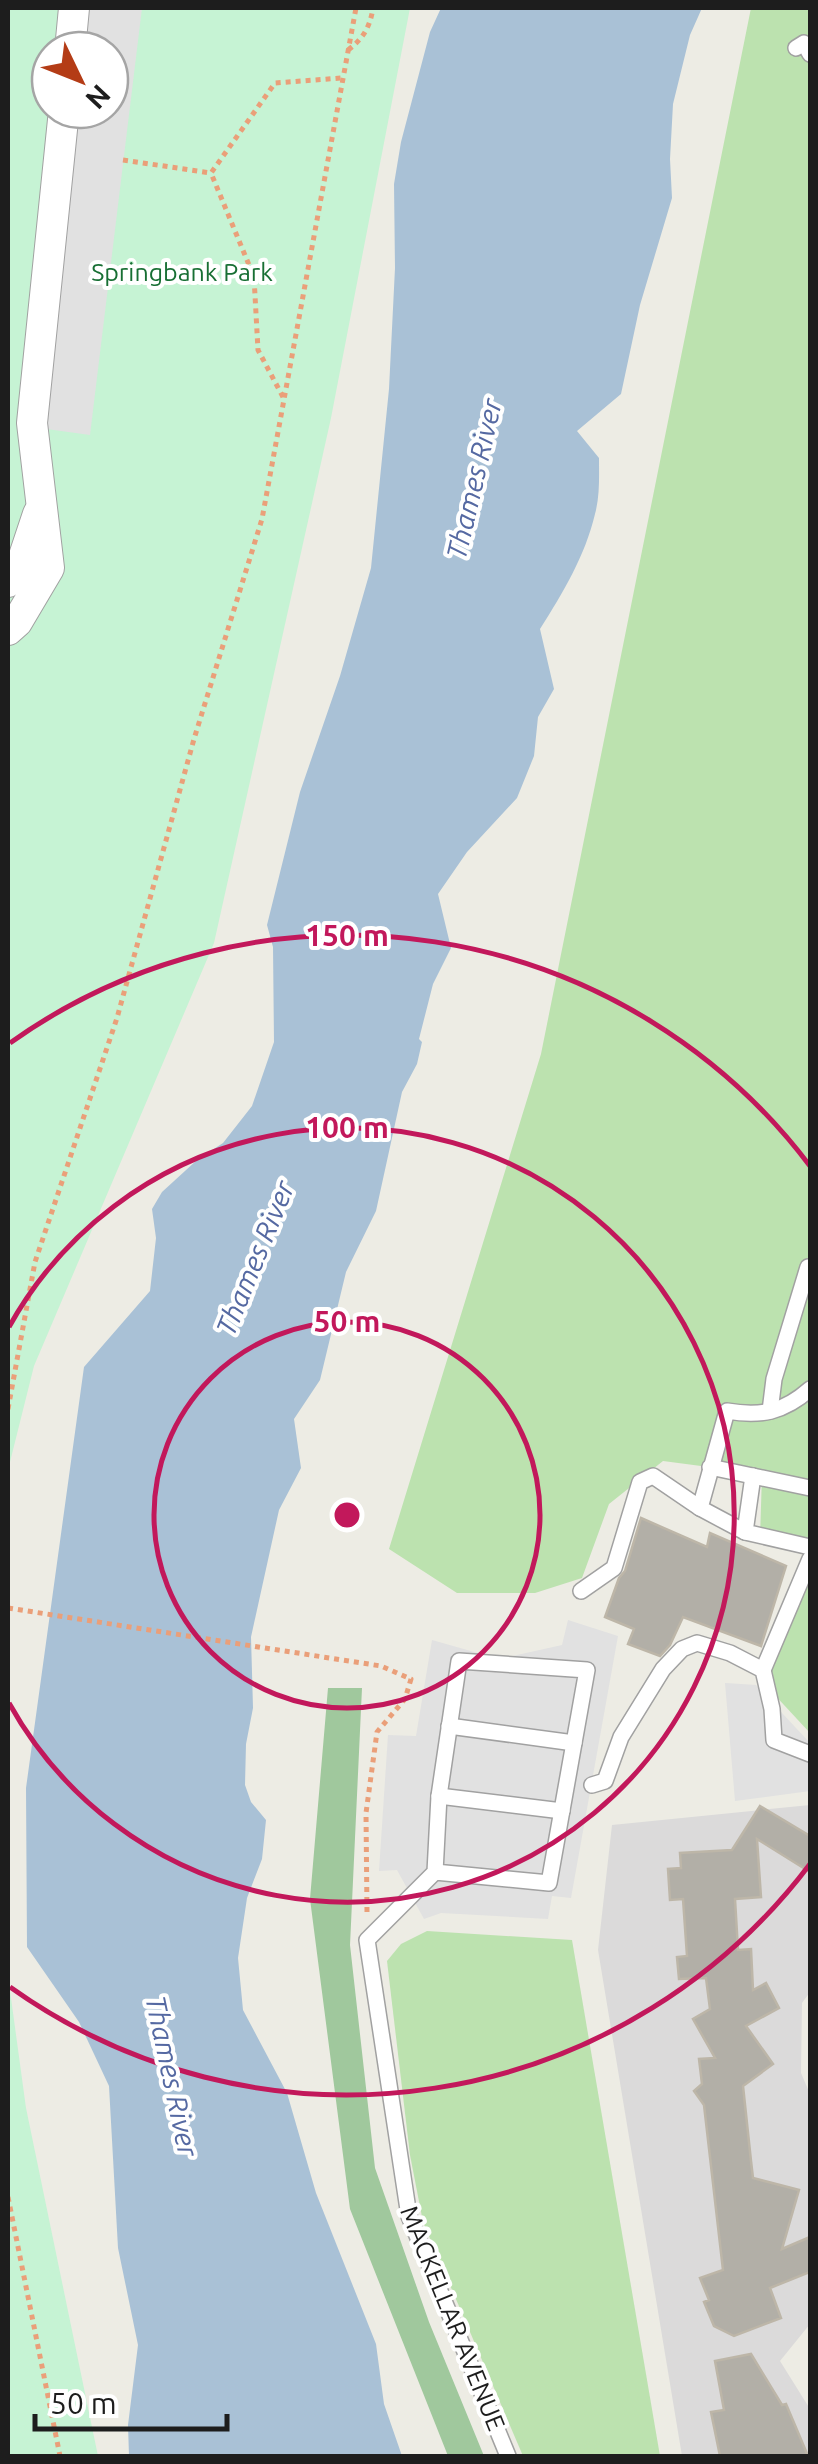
<svg xmlns="http://www.w3.org/2000/svg" width="818" height="2464" viewBox="0 0 818 2464" font-family="Ubuntu,sans-serif">
<style>
.residential{fill:#dbdada}
.grass{fill:#bce2af}
.forest{fill:#a0c89d}
.park{fill:#c6f3d4;fill-rule:evenodd}
.parking{fill:#e1e1e1}
.water{fill:#a9c1d6}
.building{fill:#b2afa7;stroke:#bdb6a8;stroke-width:2.5}
.lines{fill:none;stroke-linecap:round;stroke-linejoin:round}
.lane-casing{stroke:#a1a1a1;stroke-width:18}
.street-casing{stroke:#a1a1a1;stroke-width:32}
.path{stroke:#ea9f79;stroke-width:5;stroke-dasharray:5 5;stroke-linecap:butt}
.lane{stroke:#fff;stroke-width:15}
.street{stroke:#fff;stroke-width:30}
.ring{fill:none;stroke:#c2185b;stroke-width:5}
.labels{text-anchor:middle;stroke-width:8;stroke-linejoin:round;paint-order:stroke}
.park-label{font-size:25px;fill:#186f34;stroke:#fff}
.street-label{font-size:25px;fill:#1d1d1d;stroke:#fff}
.water-label{font-size:28px;font-style:italic;fill:#5569a2;stroke:#fff}
.centre{fill:#c2185b;stroke:#fff;stroke-width:5}
.ring-label{font-size:30px;text-anchor:middle;font-weight:bold;fill:#c2185b;stroke:#fff;stroke-width:8;stroke-linejoin:round;paint-order:stroke}
</style>
<rect width="100%" height="100%" fill="#edece4"/>
<!-- residential -->
<polygon class="residential" points="810,1805 810,1992 802,2003 801,2073 810,2094 810,2324 780,2361 810,2409 810,2456 682,2456 598,1950 612,1825"/>
<!-- grass -->
<g class="grass">
<polygon points="751,8 810,8 810,1557 760,1539 762,1474 663,1461 609,1504 582,1578 535,1593 457,1593 389,1549 541,1054"/>
<polygon points="810,1559 810,1733 760,1679"/>
<polygon points="427,1931 572,1940 660,2456 523,2456 423,2222 410,2155 387,1961 401,1944"/>
</g>
<!-- forest -->
<polygon class="forest" points="328,1688 362,1688 350,1945 375,2168 429,2322 484,2456 448,2456 350,2209 310,1899"/>
<!-- park -->
<g class="park">
<path d="M8,8H410L331,418L214,943L34,1366L8,1470ZM50,50H110V110H50Z"/>
<polygon points="8,1976 26,2108 98,2456 8,2456"/>
</g>
<!-- parking -->
<g class="parking">
<polygon points="74,8 142,8 90,435 32,427 64,110 110,110 110,50 70,50"/>
<polygon points="568,1620 618,1636 571,1898 552,1896 548,1919 441,1913 424,1919 397,1870 379,1871 388,1735 416,1736 432,1640 499,1659 562,1645"/>
<polygon points="725,1683 756,1685 810,1743 810,1791 735,1801"/>
</g>
<!-- water -->
<path class="water" d="M441,8H702L690,35L673,104L670,159L672,198L640,305L621,394L577,431L599,458C599,476 600,496 595,514C585,556 563,593 540,629L554,689L538,717L534,756L517,798L467,852L438,894L451,948L433,984L419,1039L422,1042L417,1064L402,1092L376,1211L346,1272L320,1380L294,1419L301,1468L279,1510L251,1637L253,1708L246,1744L245,1785L251,1802L266,1820L262,1859L247,1898L238,1958L243,2010L287,2093L316,2193L376,2344L384,2404L402,2456H129L128,2425L138,2345L118,2248L109,2086L79,2022L27,1947L26,1788L84,1367L150,1291L156,1238L152,1209L162,1192L197,1160L223,1143L252,1106L274,1042L273,947L267,925L300,792L340,676L371,568L389,389L395,268L394,184L401,142L430,32Z"/>
<!-- building -->
<g class="building">
<polygon points="641,1518 707,1547 710,1533 786,1566 761,1646 683,1617 670,1645 660,1656 628,1644 634,1629 605,1617 619,1578 625,1571"/>
<polygon points="760,1806 810,1836 810,1872 757,1839 761,1897 735,1899 738,1950 751,1949 753,1990 766,1983 779,2008 746,2026 773,2064 743,2086 751,2161 753,2178 799,2190 782,2249 810,2237 810,2272 770,2288 781,2318 734,2336 714,2326 704,2302 709,2300 700,2278 723,2270 704,2105 694,2091 702,2084 699,2059 715,2058 693,2019 710,2009 706,1978 679,1979 677,1957 687,1956 683,1899 670,1900 668,1869 681,1868 680,1853 732,1850"/>
<polygon points="751,2354 782,2405 786,2404 808,2456 720,2456 711,2412 724,2410 715,2361"/>
</g>
<g class="lines">
<defs>
<g id="lane">
<polyline points="796,48 804,43 810,54"/>
<polyline points="770,1411 774,1379 808,1267"/>
<polyline points="710,1467 810,1488"/>
<polyline points="753,1476 745,1532 810,1547"/>
<path d="M745,1532L700,1508L727,1411C761,1417 784,1412 810,1389"/>
<polyline points="581,1591 614,1568 640,1482 653,1476 700,1508"/>
<polyline points="763,1670 810,1559"/>
<polyline points="449,1726 574,1743"/>
<polyline points="592,1785 605,1781 621,1737 663,1669 682,1649 697,1643 730,1653 763,1670 772,1709 774,1740 810,1754"/>
<polyline points="439,1796 562,1811"/>
<polyline points="435,1872 439,1796 459,1661 587,1670 549,1883 435,1872 367,1940 409,2216 508,2456"/>
</g>
<g id="street">
<polyline points="70,50 74,8"/>
<polyline points="8,582 22,562 38,514"/>
<polyline points="8,630 17,622 49,568 32,423 64,110"/>
</g>
</defs>
<!-- lane casing -->
<use href="#lane" class="lane-casing"/>
<!-- street casing -->
<use href="#street" class="street-casing"/>
<!-- path -->
<g class="path">
<path d="M348,50C363,39 370,27 373,8"/>
<polyline points="123,160 211,173"/>
<polyline points="283,397 258,350 254,277 211,173 275,83 342,78"/>
<polyline points="8,1409 35,1262 117,1018 194,739 262,519 356,8"/>
<polyline points="8,1608 381,1666 411,1679 405,1699 377,1732 366,1813 367,1913"/>
<polyline points="8,2197 60,2456"/>
</g>
<!-- lane -->
<use href="#lane" class="lane"/>
<!-- street -->
<use href="#street" class="street"/>
</g>
<!-- distance rings -->
<g class="ring">
<circle cx="347" cy="1515" r="193"/>
<path d="M9 1327A387 387 0 1 1 9 1703"/>
<path d="M810 1864A580 580 0 0 1 10 1987M10 1043A580 580 0 0 1 810 1166"/>
</g>
<g class="labels">
<!-- park labels -->
<g class="park-label">
<text x="182" y="281">Springbank Park</text>
</g>
<!-- street labels -->
<g class="street-label">
<text transform="translate(453 2318) rotate(68)" y="9">MACKELLAR AVENUE</text>
</g>
<!-- water labels -->
<g class="water-label">
<text transform="translate(474 479) rotate(-77)" y="10">Thames River</text>
<text transform="translate(255 1258) rotate(-68)" y="10">Thames River</text>
<text transform="translate(172 2076) rotate(78)" y="10">Thames River</text>
</g>
</g>
<circle cx="347" cy="1515" r="15" class="centre"/>
<g class="ring-label">
<text x="347" y="946">150 m</text>
<text x="347" y="1138">100 m</text>
<text x="347" y="1332">50 m</text>
</g>
<!-- border -->
<rect width="818" height="2464" fill="none" stroke="#1d1d1d" stroke-width="20"/>
<!-- north arrow -->
<g transform="translate(80 80) rotate(133)"><circle r="48" fill="#ffffff" stroke="#a5a5a5" stroke-width="2.5"/>
<path d="M0-8L18 38L0 25L-18 38Z" fill="#b43c16"/>
<text y="-15" font-size="28" font-weight="bold" text-anchor="middle" fill="#1d1d1d">N</text>
</g>
<!-- scale -->
<path d="M35 2414v15h192v-15" fill="none" stroke="#1d1d1d" stroke-width="5"/>
<text x="50" y="2414" font-size="30" fill="#1d1d1d" stroke="#ffffff" stroke-width="8" paint-order="stroke">50 m</text>
</svg>
